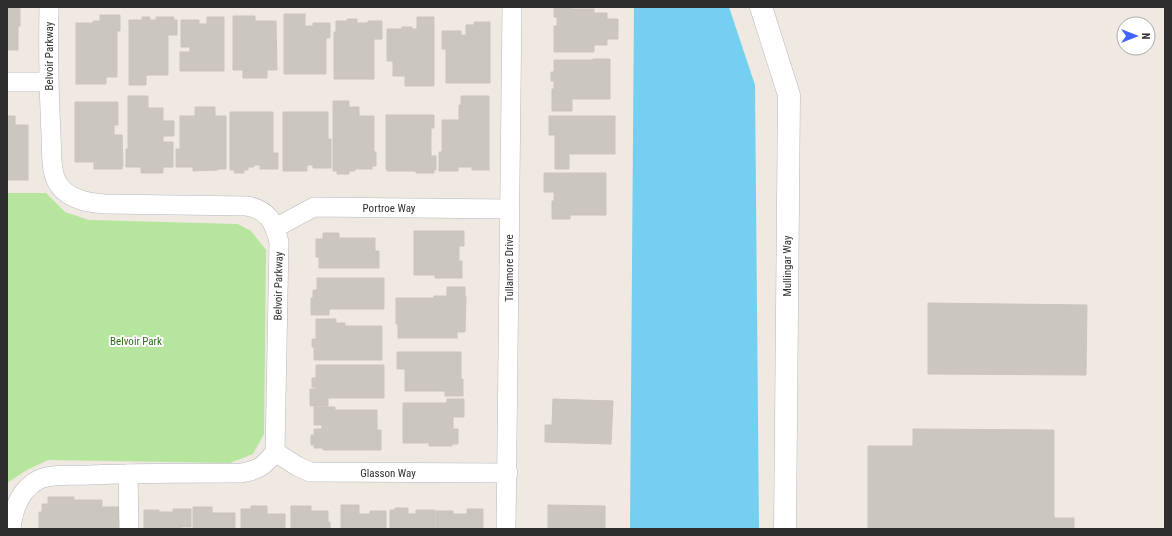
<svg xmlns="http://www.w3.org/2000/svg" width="1172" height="536" viewBox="0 0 1172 536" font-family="'Roboto Condensed',sans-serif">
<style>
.green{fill:#b6e59e}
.water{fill:#75cff0}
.building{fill:#cbc7bf;stroke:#cbc5ba}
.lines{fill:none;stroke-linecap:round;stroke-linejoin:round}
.minor-casing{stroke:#b4b7c1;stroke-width:20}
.tertiary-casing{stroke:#b4b7c1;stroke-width:23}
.minor{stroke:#fff;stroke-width:19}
.tertiary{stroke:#fff;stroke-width:22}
.labels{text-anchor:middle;stroke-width:4;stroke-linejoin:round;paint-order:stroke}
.street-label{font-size:11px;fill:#2e2e2e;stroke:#fff}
.park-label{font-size:11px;fill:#2c6e1b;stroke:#fff}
</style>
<rect width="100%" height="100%" fill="#efe9e1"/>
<!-- green -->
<polygon class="green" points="7,193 46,193 65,212 89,220 238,224 251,231 266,250 264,434 253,454 230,463 48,460 27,470 7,483"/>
<!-- water -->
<polygon class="water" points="634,7 729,7 755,85 759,529 630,529"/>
<!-- building -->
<g class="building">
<polygon points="554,7 571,7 571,9 594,9 594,13 607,13 607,19 618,19 618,39 607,39 607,45 594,45 594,52 554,52 554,26 557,26 557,17 554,17"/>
<polygon points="7,8 20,8 20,26 18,26 18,50 7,50"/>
<polygon points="284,14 305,14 305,26 313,26 313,23 330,23 330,38 326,38 326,74 284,74"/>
<polygon points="100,15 120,15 120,31 117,31 117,77 106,77 106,84 76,84 76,23 93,23 93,21 100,21"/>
<polygon points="233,16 255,16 255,21 276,21 277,70 267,70 267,78 243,78 243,70 233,70"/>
<polygon points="142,17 150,17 150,20 156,20 156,17 174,17 174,20 177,20 177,35 168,35 168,75 146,75 146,85 129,85 129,20 142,20"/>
<polygon points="207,17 224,17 224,71 180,71 180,52 190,52 190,47 181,47 181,20 199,20 199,24 207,24"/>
<polygon points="417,17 434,17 434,86 405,86 405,76 393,76 393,61 387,61 387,29 402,29 402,27 412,27 412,29 417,29"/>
<polygon points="347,19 357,19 357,23 368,23 368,21 382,21 382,39 374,39 374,79 334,79 334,32 336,32 336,21 347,21"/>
<polygon points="474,22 490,22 490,83 446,83 446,49 442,49 442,31 461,31 461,35 466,35 466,25 474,25"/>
<polygon points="593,59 610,59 610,99 572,99 572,111 552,111 552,89 554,89 554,81 551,81 551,72 554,72 554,60 593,60"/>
<polygon points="128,96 148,96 148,108 163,108 163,121 174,121 174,136 163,136 163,142 173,142 173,167 163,167 163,173 141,173 141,167 126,167 126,149 128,149"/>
<polygon points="461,96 489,96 489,170 472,170 472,167 458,167 458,171 439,171 439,152 442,152 442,120 459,120 459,105 461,105"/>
<polygon points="333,101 349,101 349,107 359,107 359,116 374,116 374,152 376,152 376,166 372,166 372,169 355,169 355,171 349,171 349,174 337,174 337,171 333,171"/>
<polygon points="75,102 118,102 118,125 114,125 114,135 122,135 123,166 122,166 122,169 94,169 94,162 75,162"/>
<polygon points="195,107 215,107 215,116 226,116 226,169 218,169 218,170 193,171 193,167 176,167 176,149 180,149 180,116 195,116"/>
<polygon points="230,112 273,112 273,153 278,153 278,169 260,169 260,165 254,165 254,167 248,167 248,170 244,170 244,173 234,173 234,170 230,170"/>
<polygon points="283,112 328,112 328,139 331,139 331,168 313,168 313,165 307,165 307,171 283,171"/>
<polygon points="386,115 434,115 434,128 431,128 431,156 436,156 436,170 434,170 434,173 416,173 416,171 387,171 387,169 386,169"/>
<polygon points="7,116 15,116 15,125 28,125 28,180 7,180"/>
<polygon points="549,116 615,116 615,154 569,154 569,169 555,169 555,135 549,135"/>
<polygon points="544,173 606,173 606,215 570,215 570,219 552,219 552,201 554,201 554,192 544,192"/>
<polygon points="414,231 464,231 464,246 459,246 459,261 462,261 462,278 435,278 435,275 414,275"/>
<polygon points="323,233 339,233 339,238 375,238 375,251 379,251 379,268 319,268 319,257 316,257 316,239 323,239"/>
<polygon points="317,278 384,278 384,309 329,309 329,315 311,315 311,298 313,298 313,290 317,290"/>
<polygon points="447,287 465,287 465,296 466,296 465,332 457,332 457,338 398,338 398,324 396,324 396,298 434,298 434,296 447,296"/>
<polygon points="928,303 1087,305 1086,375 928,374"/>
<polygon points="316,319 336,319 336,323 345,323 345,326 382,326 382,360 314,360 314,347 312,347 312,339 316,339"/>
<polygon points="397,352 461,352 461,379 463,379 463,396 445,396 445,391 405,391 405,369 397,369"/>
<polygon points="316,365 384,365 384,398 328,398 328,406 310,406 310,389 316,389 316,387 312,387 312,378 316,378"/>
<polygon points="447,399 464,399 464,417 453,417 453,429 458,429 458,444 452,444 452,446 429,446 429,443 403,443 403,403 447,403"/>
<polygon points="553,399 613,401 611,444 545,442 545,425 552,425"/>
<polygon points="314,407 335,407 335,410 377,410 377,430 381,430 381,450 323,450 323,448 314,448 314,445 311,445 311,435 314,435 314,429 322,429 322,425 314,425"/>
<polygon points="913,429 1054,430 1054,518 1074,518 1074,529 868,529 868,446 913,446"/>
<polygon points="48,497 74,497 74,500 102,500 102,507 119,507 119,529 39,529 39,512 42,512 42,504 48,504"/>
<polygon points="341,505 359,505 359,514 370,514 370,511 386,511 386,529 341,529"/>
<polygon points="548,505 605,506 605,529 548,529"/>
<polygon points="251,506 267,506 267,514 285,514 285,529 241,529 241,509 251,509"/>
<polygon points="291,506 311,506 311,511 328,511 328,522 330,522 330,529 291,529"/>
<polygon points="193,507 212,507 212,513 235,513 235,529 193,529"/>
<polygon points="395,508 408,508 408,514 416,514 416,510 435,510 435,529 390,529 390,510 395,510"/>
<polygon points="173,509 191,509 191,527 181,527 181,529 144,529 144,510 159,510 159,512 173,512"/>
<polygon points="467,509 483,509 483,529 436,528 436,511 453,511 453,514 467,514"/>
</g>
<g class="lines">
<defs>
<g id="minor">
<polyline points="7,82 48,82"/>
<polyline points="275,228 314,207 509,209"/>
<polyline points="275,452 297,466 310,472 508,473"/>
<polyline points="128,474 129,529"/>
<path d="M11,529C13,510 20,490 38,480C51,473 74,476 89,475C140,473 191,473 241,473C259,470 264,466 275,452L279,242C274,222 268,209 246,206L105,204C88,203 66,199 57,182C50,169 52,150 51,135C49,92 48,50 49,7"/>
<polyline points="506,529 512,7"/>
</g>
<polyline id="tertiary" points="761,7 789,95 785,529"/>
</defs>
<!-- minor casing -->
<use href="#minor" class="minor-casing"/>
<!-- tertiary casing -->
<use href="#tertiary" class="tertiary-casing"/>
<!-- minor -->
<use href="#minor" class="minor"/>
<!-- tertiary -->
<use href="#tertiary" class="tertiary"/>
</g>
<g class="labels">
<!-- street labels -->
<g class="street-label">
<text transform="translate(49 56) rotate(-90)" y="4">Belvoir Parkway</text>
<text x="389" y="212">Portroe Way</text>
<text transform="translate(787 266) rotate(-90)" y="4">Mullingar Way</text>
<text transform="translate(509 268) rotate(-90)" y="4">Tullamore Drive</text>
<text transform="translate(278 286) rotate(-89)" y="4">Belvoir Parkway</text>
<text x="388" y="477">Glasson Way</text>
</g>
<!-- park labels -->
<g class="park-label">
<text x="136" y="345">Belvoir Park</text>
</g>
</g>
<!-- border -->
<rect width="1172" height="536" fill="none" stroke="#2e2e2e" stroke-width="16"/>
<!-- north arrow -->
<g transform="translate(1136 36) rotate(90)"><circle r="19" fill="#ffffff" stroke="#ababab"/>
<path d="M0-3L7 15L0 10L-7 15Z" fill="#4264fb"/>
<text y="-6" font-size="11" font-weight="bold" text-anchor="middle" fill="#2e2e2e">N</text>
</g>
</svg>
